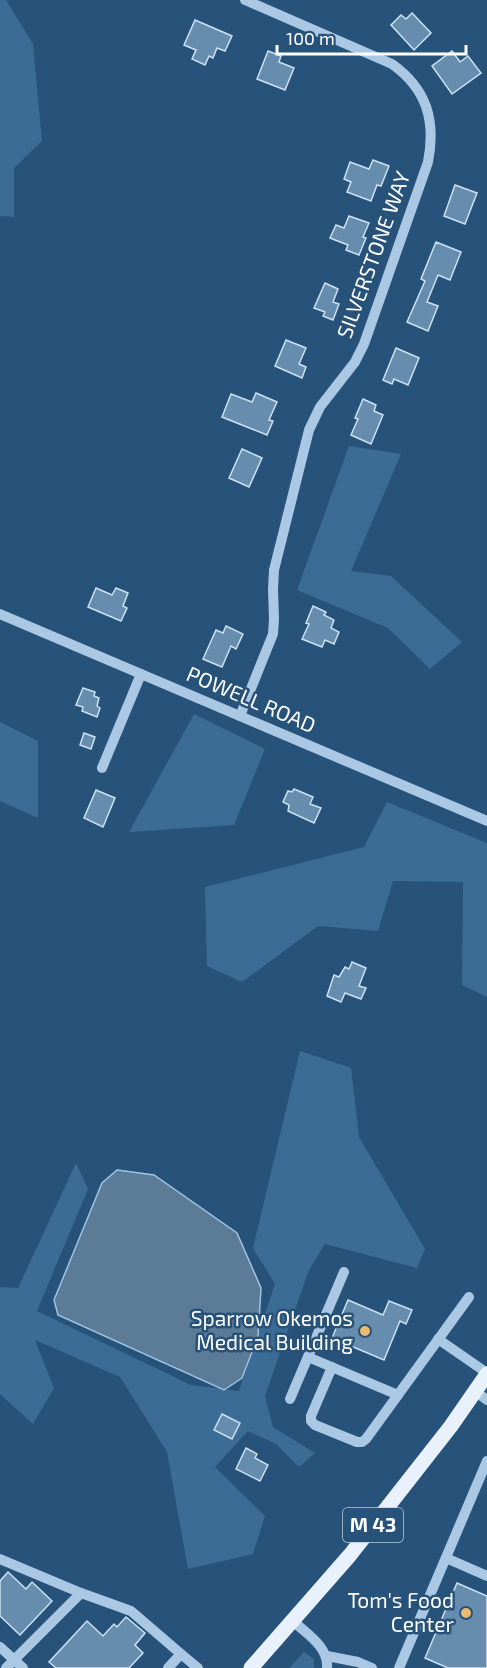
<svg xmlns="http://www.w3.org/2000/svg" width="487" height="1668" viewBox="0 0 487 1668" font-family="'Exo 2',sans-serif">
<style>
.green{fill:#3b6c96}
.water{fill:#5c7b97;stroke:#9ec4e3;stroke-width:1.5}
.building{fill:#678dae;stroke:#cce1f3;stroke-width:1.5}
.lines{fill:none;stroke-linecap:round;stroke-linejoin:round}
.minor{stroke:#aac8e3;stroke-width:10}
.major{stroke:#e9f2fc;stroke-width:15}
.poi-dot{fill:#ebbc70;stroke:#275279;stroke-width:2}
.labels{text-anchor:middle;stroke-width:5;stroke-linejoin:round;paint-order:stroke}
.shield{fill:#275279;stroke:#becbd7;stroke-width:1.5}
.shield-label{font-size:20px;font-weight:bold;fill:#fff}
.street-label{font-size:21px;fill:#fff;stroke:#275279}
.poi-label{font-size:21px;fill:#fff;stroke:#275279;text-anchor:end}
</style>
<rect width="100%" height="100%" fill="#275279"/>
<!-- green -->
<g class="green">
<polygon points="0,0 6,0 33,44 42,141 14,168 14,217 0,216"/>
<polygon points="349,446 401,454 351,571 391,576 462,642 430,669 388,628 297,590"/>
<polygon points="194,714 265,749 234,825 129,832"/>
<polygon points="0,722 38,741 38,818 0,801"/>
<polygon points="387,802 487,843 487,997 462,985 463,882 393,881 378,931 318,926 242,982 207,966 205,887 364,847"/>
<polygon points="300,1051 351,1068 359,1137 425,1249 417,1268 325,1244 309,1270 265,1396 273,1427 315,1453 299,1467 276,1444 248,1431 215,1467 265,1516 253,1554 188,1569 167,1452 120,1377 35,1340 54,1388 33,1424 0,1394 0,1287 18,1288 76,1163 88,1189 37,1311 191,1385 239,1391 275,1284 253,1248"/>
<polygon points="304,1652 314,1659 314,1668 289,1668"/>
</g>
<!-- water -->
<polygon class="water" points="117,1170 154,1175 237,1233 261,1288 258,1336 242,1378 224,1390 58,1315 54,1300 102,1183"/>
<!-- building -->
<g class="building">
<polygon points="412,13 431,33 414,50 391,25 401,15 406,19"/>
<polygon points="195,20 232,36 225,51 217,48 213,58 209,56 205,65 192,59 196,50 184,45"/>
<polygon points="268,51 281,56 279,62 294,68 285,90 257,79"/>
<polygon points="452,51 460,62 468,56 481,73 452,94 432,66"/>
<polygon points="373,160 389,166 381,186 377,185 371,201 347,192 351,182 344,179 350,162 369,169"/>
<polygon points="455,185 477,193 465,224 444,216"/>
<polygon points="349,216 369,223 363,237 366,238 359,255 346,250 348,245 330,238 336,225 344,228"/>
<polygon points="436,242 461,252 450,280 438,275 427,302 438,306 428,331 407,322 425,281 421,279"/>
<polygon points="325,283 338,289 333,302 339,304 333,320 323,316 325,312 314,308"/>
<polygon points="286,340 306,348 299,364 306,367 302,378 275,366"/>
<polygon points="396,348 419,358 408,385 394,379 392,384 383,380"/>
<polygon points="256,393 277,402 269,420 273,421 267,435 222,417 231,394 252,402"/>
<polygon points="363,399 376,405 374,411 383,415 371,444 351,435 358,419 355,418"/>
<polygon points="242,449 262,458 249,487 229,478"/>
<polygon points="96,588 112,595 116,588 128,593 123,606 127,608 121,621 88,607"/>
<polygon points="313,606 326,612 324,615 334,620 331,628 339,632 334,644 325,640 322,647 302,639 309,624 306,623"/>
<polygon points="226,626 243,634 236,649 231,646 222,667 203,659 216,630 223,633"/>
<polygon points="83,688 95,692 94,696 99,698 97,706 100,708 97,717 82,711 83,707 76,705"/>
<polygon points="84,733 95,737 91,749 80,745"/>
<polygon points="294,789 313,797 310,804 321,808 314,823 288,811 289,805 283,802 288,791 292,792"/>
<polygon points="96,790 115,798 103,827 84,818"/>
<polygon points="352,962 366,968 359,986 366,988 361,999 345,993 341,1002 327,996 334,975 339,977 345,967 349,969"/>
<polygon points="348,1300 383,1315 389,1301 412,1310 406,1324 400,1321 384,1360 332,1338"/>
<polygon points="222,1414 240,1423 232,1439 214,1430"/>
<polygon points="246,1448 257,1454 255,1458 268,1465 260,1481 236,1469"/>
<polygon points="8,1572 26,1589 32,1582 52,1601 20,1635 0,1616 0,1581"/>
<polygon points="457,1583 487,1596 487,1668 448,1668 425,1658"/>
<polygon points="126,1617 145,1633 135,1645 143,1653 129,1668 56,1668 49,1662 87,1621 103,1636 114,1624 117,1627"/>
</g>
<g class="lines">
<!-- minor -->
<g class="minor">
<polyline points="0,614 487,821"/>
<path d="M240,716L273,634L274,619L273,589L274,570L309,430L320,407L355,362L364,344L428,162C436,121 427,89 392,64L245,0"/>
<polyline points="102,768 141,674"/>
<polyline points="438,1339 487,1373"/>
<polyline points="308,1357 398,1395"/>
<polyline points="332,1367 311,1416 311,1421 315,1425 357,1442 362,1442 366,1439 469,1297"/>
<polyline points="476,1392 487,1400"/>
<polyline points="290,1399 344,1272"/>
<polyline points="446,1558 487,1576"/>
<polyline points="0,1559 81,1593 131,1611 181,1654"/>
<path d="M293,1621C307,1634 329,1647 327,1668"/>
<polyline points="0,1647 23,1668"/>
<polyline points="327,1656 358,1662 372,1668"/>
<polyline points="6,1668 81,1593"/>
<polyline points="168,1668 181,1654 198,1668"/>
<polyline points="399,1668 487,1461"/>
</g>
<!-- major -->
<polyline class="major" points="251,1668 350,1555 451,1426 487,1374"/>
</g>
<!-- markers -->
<g class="poi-dot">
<circle cx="365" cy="1331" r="6"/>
<circle cx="466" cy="1613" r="6"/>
</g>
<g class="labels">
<!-- shield labels -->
<rect class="shield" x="343" y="1508" width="60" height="34" rx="4.5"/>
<g class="shield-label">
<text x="373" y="1532">M 43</text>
</g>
<!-- street labels -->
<g class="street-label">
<text transform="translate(374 255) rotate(-70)" y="7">SILVERSTONE WAY</text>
<text transform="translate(251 700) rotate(23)" y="7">POWELL ROAD</text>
</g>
<!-- poi labels -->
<g class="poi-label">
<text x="353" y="1326">Sparrow Okemos<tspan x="353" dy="24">Medical Building</tspan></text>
<text x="454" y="1608">Tom's Food<tspan x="454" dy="24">Center</tspan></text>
</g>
</g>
<!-- scale -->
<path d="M277 45v9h189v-9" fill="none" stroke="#ffffff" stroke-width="3"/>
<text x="286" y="45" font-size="18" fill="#ffffff" stroke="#275279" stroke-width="4.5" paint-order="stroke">100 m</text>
</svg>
